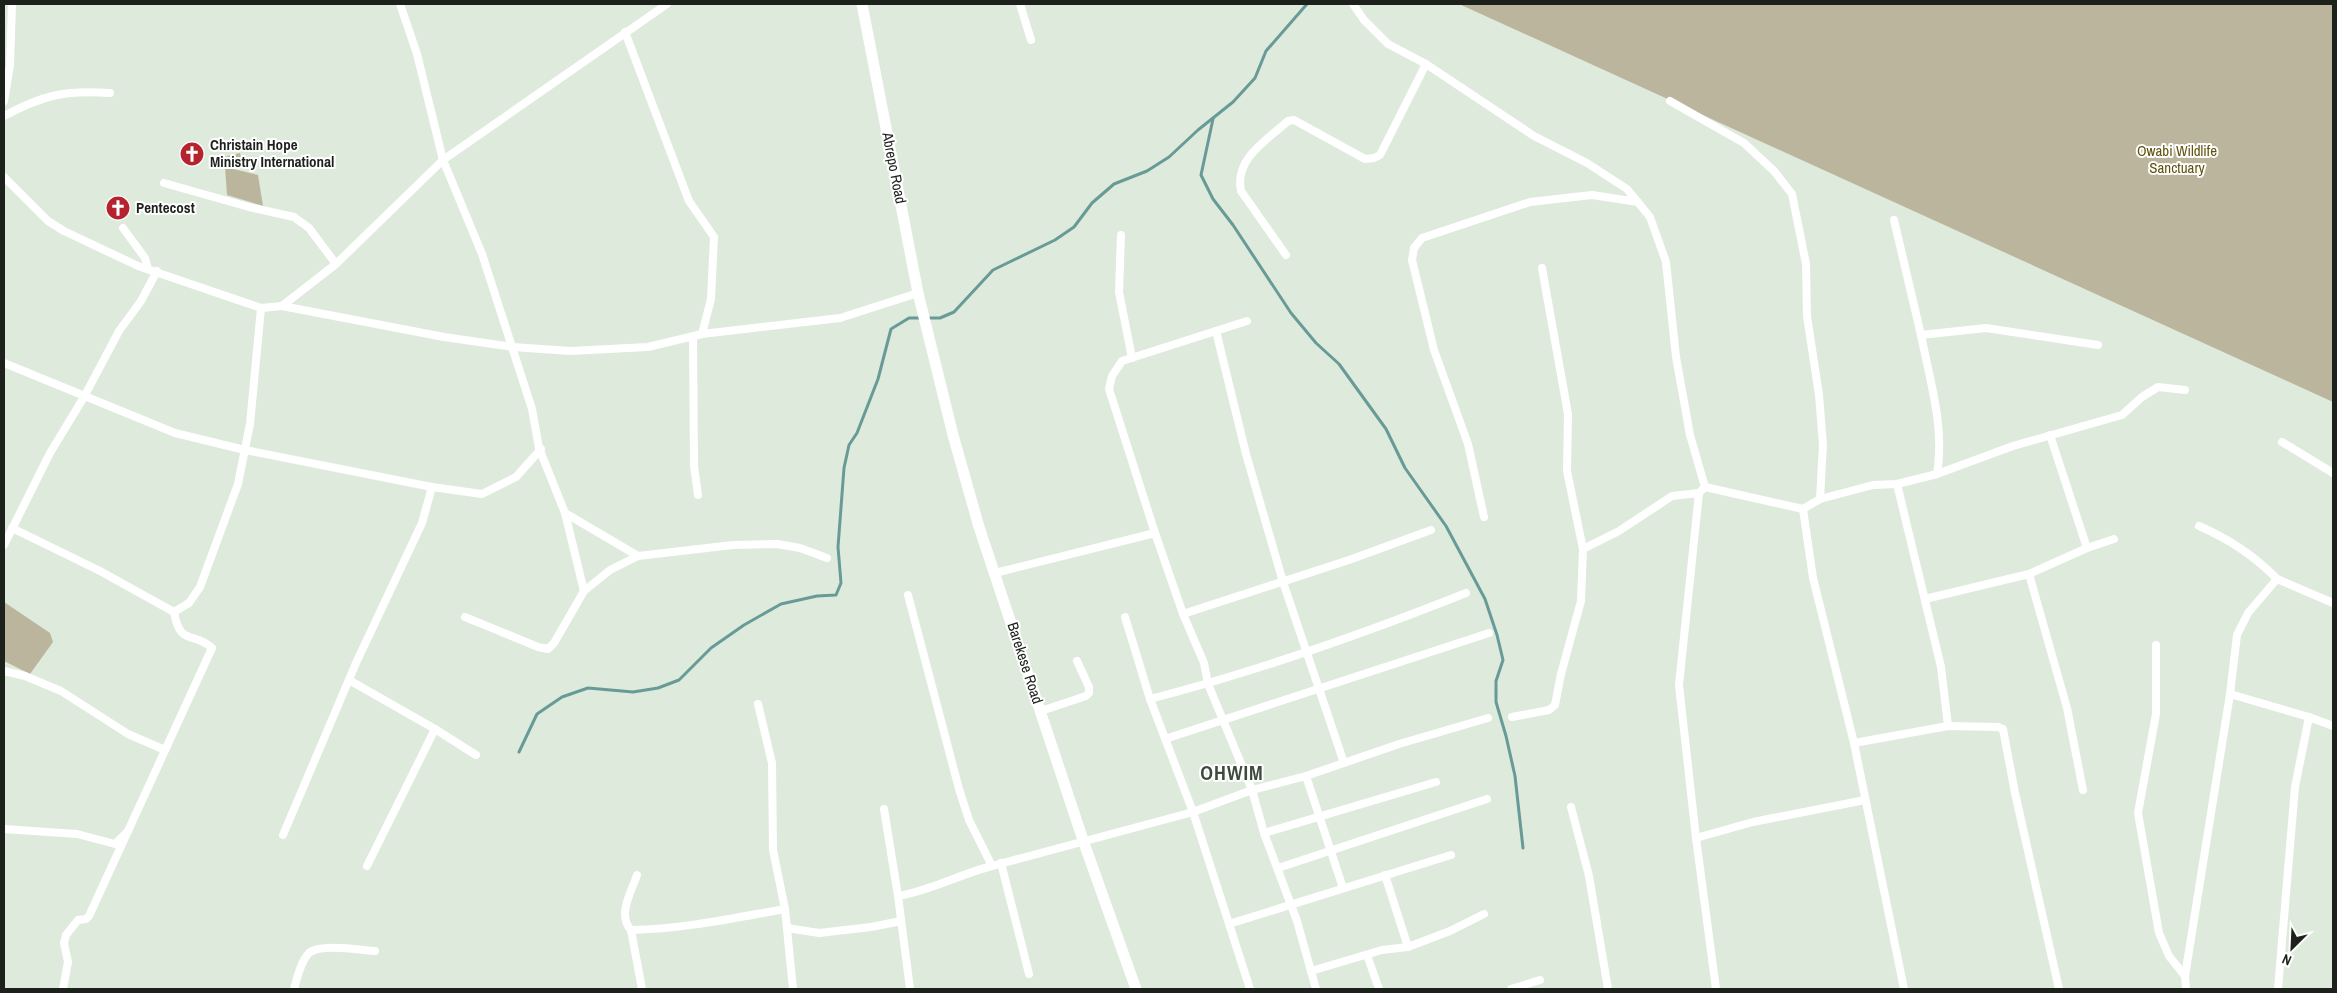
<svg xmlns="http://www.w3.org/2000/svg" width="2337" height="993" viewBox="0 0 2337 993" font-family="'Archivo Narrow',sans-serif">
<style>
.green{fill:#bcb59d}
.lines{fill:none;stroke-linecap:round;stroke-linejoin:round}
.stream{stroke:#689b97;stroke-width:3}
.minor{stroke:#fff;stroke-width:8}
.secondary{stroke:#fff;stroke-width:11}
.labels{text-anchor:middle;stroke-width:4;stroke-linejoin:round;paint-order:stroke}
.poi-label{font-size:15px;font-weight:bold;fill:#1d211c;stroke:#fff;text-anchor:start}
.park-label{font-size:15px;fill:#62520d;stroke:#fff}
.street-label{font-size:15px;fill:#1d211c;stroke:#fff}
.district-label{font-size:20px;font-weight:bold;letter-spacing:1px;fill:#3f4a3e;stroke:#fff}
</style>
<rect width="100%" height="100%" fill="#deeadc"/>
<!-- green -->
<g class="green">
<polygon points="1459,4 2333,4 2333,402"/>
<polygon points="240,153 243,165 254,162 256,170 224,162 224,157"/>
<polygon points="225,167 258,175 263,206 227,195"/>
<polygon points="4,602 50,633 53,642 30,674 4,661"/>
</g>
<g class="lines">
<!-- stream -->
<g class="stream">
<polyline points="1213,119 1201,175 1213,199 1233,225 1291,313 1316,343 1339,364 1386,429 1405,468 1446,526 1485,599 1497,635 1503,660 1496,681 1496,702 1506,736 1515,776 1523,848"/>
<polyline points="928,318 940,318 954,312 993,270 1055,240 1074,227 1092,203 1114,184 1147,171 1169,157 1198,130 1233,102 1255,78 1266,51 1307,4"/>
<polyline points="519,752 537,714 562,697 588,688 633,692 658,688 679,680 711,648 744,625 781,604 817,596 836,595 841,583 838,547 844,468 849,445 857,433 878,379 891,329 909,318 922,318"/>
</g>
<!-- minor -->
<g class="minor">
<polyline points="400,4 417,54 443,160 482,254 532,409 539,448 565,513 638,556 733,545 777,544 800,548 827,558"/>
<polyline points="1020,4 1031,40"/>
<polyline points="1353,4 1364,20 1388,44 1426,64 1534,136 1587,163 1627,189 1650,217 1666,262 1676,357 1690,435 1705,487"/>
<polyline points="625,32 689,201 714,237 711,299 702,334"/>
<polyline points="4,101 10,65 12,4"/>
<polyline points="1670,101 1744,143 1774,171 1792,194 1806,264 1807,316 1819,395 1823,445 1820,499"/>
<path d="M4,116C43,95 65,90 110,93"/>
<polyline points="4,177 48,221 64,231 138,266 261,308 282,306 336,264 443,160 667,4"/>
<polyline points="164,183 249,207 294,217 309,228 336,264"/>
<polyline points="1894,220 1921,335"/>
<polyline points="123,228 145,258 148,269"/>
<polyline points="1121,235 1119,292 1132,358"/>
<path d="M1286,255L1241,191C1234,159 1267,140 1288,121L1294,120L1365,159L1374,158L1380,155L1426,64"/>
<polyline points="1542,268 1568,414 1567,471 1583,549 1619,531 1672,496 1699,493 1705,487 1803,509"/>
<polyline points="282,306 444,337 513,347 570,351 648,347 702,334 840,318 918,293"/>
<polyline points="1247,321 1122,361 1112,376 1109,389 1155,533 1183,614 1204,663 1208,684 1252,790 1264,833 1297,921 1316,989"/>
<polyline points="1216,331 1246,454 1283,582 1344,763"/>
<polyline points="693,337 694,466 698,495"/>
<polyline points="4,363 175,433 245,450 432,487 482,494 516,477 541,449"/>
<polyline points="2050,435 2087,548"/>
<polyline points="2282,442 2333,473"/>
<polyline points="1937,474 2013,446 2122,415 2142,397 2158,387 2185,390"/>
<polyline points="1897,484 1941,667 1948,726"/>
<polyline points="1699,493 1679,685 1696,838 1716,989"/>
<polyline points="1484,517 1468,444 1434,350 1412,260 1414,248 1422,238 1530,202 1592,195 1638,202"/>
<path d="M2199,526C2229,539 2254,555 2277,579"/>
<path d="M12,528L100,571L174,612C180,647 194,631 212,648L89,916L86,919L78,920L66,935L64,943L68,962L63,989"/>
<polyline points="4,545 50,453 84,397 119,331 141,301 157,271"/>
<polyline points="995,573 1155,533"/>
<polyline points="2029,574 2067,708 2083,790"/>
<polyline points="584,591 610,570 638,556"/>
<polyline points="908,595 959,789 969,820 992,866 1193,812 1252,790 1306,776 1399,744 1488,718"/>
<polyline points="1925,599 2029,574 2087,548 2114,539"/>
<polyline points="2333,603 2277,579 2248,613 2237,635 2230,694 2309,717 2333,726"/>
<polyline points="174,612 189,603 200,587 238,484 250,424 261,308"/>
<polyline points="1183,614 1349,560 1431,530"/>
<polyline points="465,617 538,647 548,649 554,643 584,591 565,513"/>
<polyline points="1125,617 1150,699 1193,812 1250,989"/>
<polyline points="2156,645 2156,714 2138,813 2159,933 2169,956 2185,976"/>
<polyline points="4,671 25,676 61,691 128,734 165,750"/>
<polyline points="349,680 435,729 476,755"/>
<path d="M1150,699C1258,671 1363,634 1466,593"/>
<polyline points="758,704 772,763 773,850 785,909 793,989"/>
<polyline points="1041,711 1086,696 1089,693 1089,687 1077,661"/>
<polyline points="1512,717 1549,710 1555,705 1561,674 1581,601 1583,549"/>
<polyline points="1165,739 1489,633"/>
<polyline points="1854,743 1948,726 1998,727 2003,729 2015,793 2059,989"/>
<polyline points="1306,776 1343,888"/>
<polyline points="1571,807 1589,876 1608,989"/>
<polyline points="884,809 898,896 910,989"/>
<polyline points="4,829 77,834 115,844 128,831"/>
<polyline points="1264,833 1436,782"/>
<polyline points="283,835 356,663 422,523 432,487"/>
<polyline points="1696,838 1753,822 1865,800"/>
<polyline points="1001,863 1029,974"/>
<polyline points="367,866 435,729"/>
<polyline points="1278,868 1487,799"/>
<path d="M637,875C631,893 617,915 631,930L642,989"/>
<polyline points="1385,875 1408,947"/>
<path d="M898,896C930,891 960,874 992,866"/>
<polyline points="1229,924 1451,855"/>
<polyline points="787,928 819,933 871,927 901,921"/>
<path d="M631,930C683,929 734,918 785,909"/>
<polyline points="1367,955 1379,989"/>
<polyline points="1311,971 1382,950 1408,947 1450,931 1484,914"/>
<path d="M294,989C297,978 301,961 309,953C320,943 360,950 375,951"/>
<polyline points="1511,989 1540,980"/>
<path d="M1904,989L1854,743L1813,578L1803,509L1820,499L1873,485L1897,484L1937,474C1945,428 1930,381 1921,335L1986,328L2098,345"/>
<polyline points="2186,989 2185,976 2230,694"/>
<polyline points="2278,989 2295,787 2309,717"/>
</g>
<!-- secondary -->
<polyline class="secondary" points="862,4 918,293 953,435 979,527 1084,843 1136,989"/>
</g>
<!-- icons -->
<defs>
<symbol id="church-disc" viewBox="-11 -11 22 22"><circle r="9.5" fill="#b4232e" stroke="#fff"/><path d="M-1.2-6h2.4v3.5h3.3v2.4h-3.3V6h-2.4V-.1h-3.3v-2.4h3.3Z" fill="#fff"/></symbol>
</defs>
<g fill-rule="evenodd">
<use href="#church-disc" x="178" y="140" width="28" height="28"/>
<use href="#church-disc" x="104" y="194" width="28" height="28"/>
</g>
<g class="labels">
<!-- poi labels -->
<g class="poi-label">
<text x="210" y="150">Christain Hope<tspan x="210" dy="17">Ministry International</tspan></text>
<text x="136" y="213">Pentecost</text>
</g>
<!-- park labels -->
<g class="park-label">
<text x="2177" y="156">Owabi Wildlife<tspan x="2177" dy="17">Sanctuary</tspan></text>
</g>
<!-- street labels -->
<g class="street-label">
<text transform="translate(894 168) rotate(79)" y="5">Abrepo Road</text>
<text transform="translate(1025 663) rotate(72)" y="5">Barekese Road</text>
</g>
<!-- district labels -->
<g class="district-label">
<text x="1232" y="780">OHWIM</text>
</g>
</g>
<!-- border -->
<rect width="2337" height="993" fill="none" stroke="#1d211c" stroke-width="10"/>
<!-- north arrow -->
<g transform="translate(2292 948) rotate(204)" stroke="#ffffff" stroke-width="4" paint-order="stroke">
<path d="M0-4L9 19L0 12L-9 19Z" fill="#1d211c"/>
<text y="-8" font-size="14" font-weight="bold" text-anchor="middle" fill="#1d211c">N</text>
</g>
</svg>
